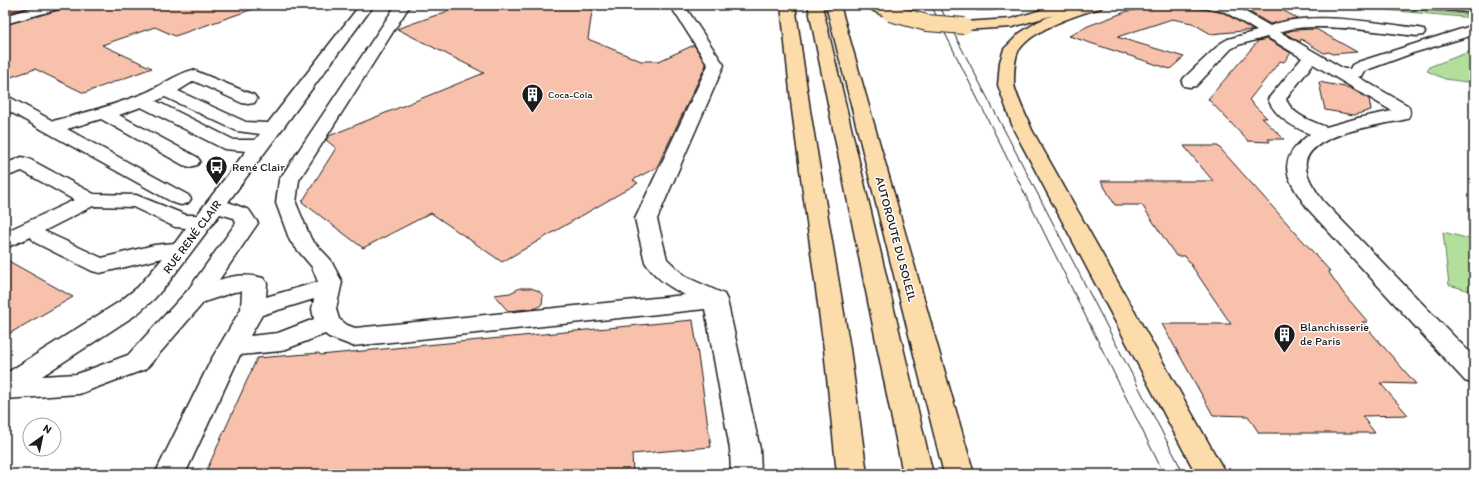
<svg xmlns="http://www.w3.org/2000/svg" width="1479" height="479" viewBox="0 0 1479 479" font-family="Itim,sans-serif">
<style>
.green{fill:#b3df9d;stroke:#687e5c}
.building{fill:#f8c1ac;stroke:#1c1c1c}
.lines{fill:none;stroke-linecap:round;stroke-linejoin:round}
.minor-casing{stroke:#1c1c1c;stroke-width:3}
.major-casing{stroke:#1c1c1c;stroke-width:3}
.highway-casing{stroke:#1c1c1c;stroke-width:3}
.minor{fill:#fff;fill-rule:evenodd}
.major{fill:#fddcac;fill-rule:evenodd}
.highway{fill:#fddcac;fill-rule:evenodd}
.tram{stroke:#1c1c1c;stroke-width:1}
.highway-bridge-casing{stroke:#1c1c1c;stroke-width:18;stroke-linecap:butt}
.highway-bridge{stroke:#fddcac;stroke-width:16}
.labels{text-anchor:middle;stroke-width:3;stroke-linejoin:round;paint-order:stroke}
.far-poi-label{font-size:10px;fill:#1c1c1c;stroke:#fff;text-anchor:start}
.poi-label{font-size:12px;fill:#1c1c1c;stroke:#fff;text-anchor:start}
.street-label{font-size:12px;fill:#1c1c1c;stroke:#fff}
</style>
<rect width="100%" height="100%" fill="#fff"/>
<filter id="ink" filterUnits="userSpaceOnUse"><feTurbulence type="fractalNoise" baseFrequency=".025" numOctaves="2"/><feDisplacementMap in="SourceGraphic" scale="8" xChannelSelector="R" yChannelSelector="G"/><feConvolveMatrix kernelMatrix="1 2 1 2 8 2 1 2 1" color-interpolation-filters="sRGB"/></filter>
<g filter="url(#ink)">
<!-- green -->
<g class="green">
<polygon points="1330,5 1366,5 1474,15 1474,18"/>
<polygon points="1380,5 1425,5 1474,13"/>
<polygon points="1474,50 1474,83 1445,79 1427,71 1429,67"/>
<polygon points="1443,232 1474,240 1474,292 1449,285"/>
</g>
<!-- building -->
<g class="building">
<polygon points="5,5 37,5 5,14"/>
<polygon points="65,5 259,5 259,7 175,36 155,27 102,45 152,68 84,93 35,69 5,79 5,25 62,9"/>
<polygon points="465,5 593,5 588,39 641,61 659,61 694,45 706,65 657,167 633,180 638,183 502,262 431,213 363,248 302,202 336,148 326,140 329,136 484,73 397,29"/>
<polygon points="1150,5 1202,9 1224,13 1253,30 1211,34 1192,23 1172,19 1117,37 1184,57 1170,69 1069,36 1088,26 1128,11 1150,8"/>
<polygon points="1273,5 1297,18 1270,24 1241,7"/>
<polygon points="1316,29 1357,52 1332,54 1329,52 1324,53 1301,39 1300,42 1284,33 1293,30"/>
<polygon points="1267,39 1291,53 1284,62 1280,61 1249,100 1267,118 1262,118 1284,139 1268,139 1270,142 1248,141 1208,99 1258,41"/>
<polygon points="1319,82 1350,88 1369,99 1371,110 1354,115 1325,110"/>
<polygon points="1184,146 1218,146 1330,271 1328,271 1344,294 1368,322 1362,322 1416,384 1380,383 1408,415 1362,416 1375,433 1259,433 1248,416 1213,415 1162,324 1231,324 1185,256 1176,256 1142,205 1115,205 1101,181 1213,181"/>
<polygon points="5,259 73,297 5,336"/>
<polygon points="520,288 531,288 539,291 543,296 542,304 537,308 508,311 494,295 510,293"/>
<polygon points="693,320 711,447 632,454 633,474 205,474 257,358 319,353 320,355"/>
</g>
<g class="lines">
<defs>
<g id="minor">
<polygon points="42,5 64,5 62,8 5,24 5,16"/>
<path d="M360,5H374L228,202L249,210L258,223L219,280C233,275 249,274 263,278L267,283L266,297L318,282L312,267L290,241L276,203L279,180L396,5H410L299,180L296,203L311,239L330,259L342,282L336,309L339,319L347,325L355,328L685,295C669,287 654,277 645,262L635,219L708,65L670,5H684L724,65L657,219L667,259L686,277L724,294L727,300L760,449L761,474H731L730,449L705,309L353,346L329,337L325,334L281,351L240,355L185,474H155L211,360L241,309L242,291L234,292L204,302L146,369L79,394L5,399V374L119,302L138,287L163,258L100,273L92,271L34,242L31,237L5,248V232L74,200L22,171L5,177V164L22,157L29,159L94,194L136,195L186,215H197L246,151L224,149L141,107L119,115L197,157L200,161L197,165L190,167L183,165L101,119L67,129L188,195L191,199L188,203L181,205L174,203L5,109V97L11,98L53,121C85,113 115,105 145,93C161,86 176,74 193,70L254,95L257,99L254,103L248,104L242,103L194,81L178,91L246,122L268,123ZM165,97L237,131L260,134L255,140H234L156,101ZM93,206L133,207L175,227L186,228L175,243L154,245L102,258L44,231ZM220,214L234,218L236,223L188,290L128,355L77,374L42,376L137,314L154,299L168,283ZM314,299L312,309L314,319L278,333L250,336L262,315Z"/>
<path d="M970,5H999L997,8C989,10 980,10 972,8Z"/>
<path d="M1206,5L1235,6L1270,26C1308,10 1377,23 1418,28L1423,29L1425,32L1423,35L1418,36C1386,33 1309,20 1280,32L1344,69H1350L1352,65L1358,62L1474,25L1473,35L1413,53L1364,71L1361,76L1358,77L1407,105C1411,110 1411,114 1407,119C1383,125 1312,132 1306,162C1304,175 1316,191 1323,201L1474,357V384L1465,381L1308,209C1286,178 1274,161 1310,134C1292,126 1276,118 1268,99L1302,58L1267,37L1238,45L1231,49L1196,86L1190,87L1184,86L1182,82L1184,78L1221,43L1228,39L1257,31L1225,12L1208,8ZM1313,64L1392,111L1358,118L1326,127C1311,121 1292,115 1286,99Z"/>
</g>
<g id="major">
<path d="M1080,5H1103L1101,8C1078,14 1033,29 1019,50C1014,58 1014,74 1014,84C1015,94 1028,119 1032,130L1226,474H1196L1014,130L998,85L1000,62L1004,49L1020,33L1037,22L1069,8Z"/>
<polygon points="1433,5 1474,5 1474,13 1440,9 1435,8"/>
</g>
<g id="highway">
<polygon points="781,5 795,5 810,110 850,349 867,474 837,474 824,349 792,110"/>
<polygon points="808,5 822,5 933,474 903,474"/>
<polygon points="826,5 840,5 974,474 944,474"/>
<path d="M867,5C878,5 890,3 897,13L895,16C886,18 872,12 867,5Z"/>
<polygon points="1058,5 1080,5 1078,8 1012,27 964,30 959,29 957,26 959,23 964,22 1011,19"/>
</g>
</defs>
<!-- minor casing -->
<use href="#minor" class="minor-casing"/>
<!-- major casing -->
<use href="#major" class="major-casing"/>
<!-- highway casing -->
<use href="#highway" class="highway-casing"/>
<!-- minor -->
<use href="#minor" class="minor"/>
<!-- major -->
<use href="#major" class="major"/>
<!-- highway -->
<use href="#highway" class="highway"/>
<!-- tram -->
<g class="tram">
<polyline points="931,5 1164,474"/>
<polyline points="939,5 1184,474"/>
</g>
<defs>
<polyline id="highway-bridge" points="890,13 927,23 964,26"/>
</defs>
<!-- highway-bridge casing -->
<use href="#highway-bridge" class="highway-bridge-casing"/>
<!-- highway-bridge -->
<use href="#highway-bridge" class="highway-bridge"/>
</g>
</g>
<!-- icons -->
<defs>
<symbol id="building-pin" viewBox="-11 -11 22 30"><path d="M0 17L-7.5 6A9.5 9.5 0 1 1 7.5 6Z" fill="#1c1c1c" stroke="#fff"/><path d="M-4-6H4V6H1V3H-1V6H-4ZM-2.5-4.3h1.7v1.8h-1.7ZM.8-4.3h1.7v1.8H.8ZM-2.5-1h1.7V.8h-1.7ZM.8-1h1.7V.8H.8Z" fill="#fff"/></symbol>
<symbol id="bus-pin" viewBox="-11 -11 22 30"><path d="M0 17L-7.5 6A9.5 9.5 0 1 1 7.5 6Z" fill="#1c1c1c" stroke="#fff"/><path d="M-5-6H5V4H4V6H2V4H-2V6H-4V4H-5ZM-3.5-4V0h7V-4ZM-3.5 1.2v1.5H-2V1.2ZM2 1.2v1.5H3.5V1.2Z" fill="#fff"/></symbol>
</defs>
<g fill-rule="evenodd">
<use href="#building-pin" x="520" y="82" width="25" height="34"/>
<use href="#bus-pin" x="204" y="154" width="25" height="34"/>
<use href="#building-pin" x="1272" y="322" width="25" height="34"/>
</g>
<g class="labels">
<!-- far-poi labels -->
<g class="far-poi-label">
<text x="548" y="98">Coca-Cola</text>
</g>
<!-- poi labels -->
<g class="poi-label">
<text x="232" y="171">René Clair</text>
<text x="1300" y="331">Blanchisserie<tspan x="1300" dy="14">de Paris</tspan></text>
</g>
<!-- street labels -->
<g class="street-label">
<text transform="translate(192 237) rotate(-53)" y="4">RUE RENÉ CLAIR</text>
<text transform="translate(896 239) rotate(75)" y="4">AUTOROUTE DU SOLEIL</text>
</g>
</g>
<!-- margin -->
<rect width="1479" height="479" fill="none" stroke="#fff" stroke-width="20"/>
<rect x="10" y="10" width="1459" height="459" fill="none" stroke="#1c1c1c" stroke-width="1.5" filter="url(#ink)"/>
<!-- north arrow -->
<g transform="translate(42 437) rotate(33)"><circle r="19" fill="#ffffff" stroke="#a4a4a4"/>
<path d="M0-3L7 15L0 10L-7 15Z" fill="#1c1c1c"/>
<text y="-6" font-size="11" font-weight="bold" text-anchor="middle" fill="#1c1c1c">N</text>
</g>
</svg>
